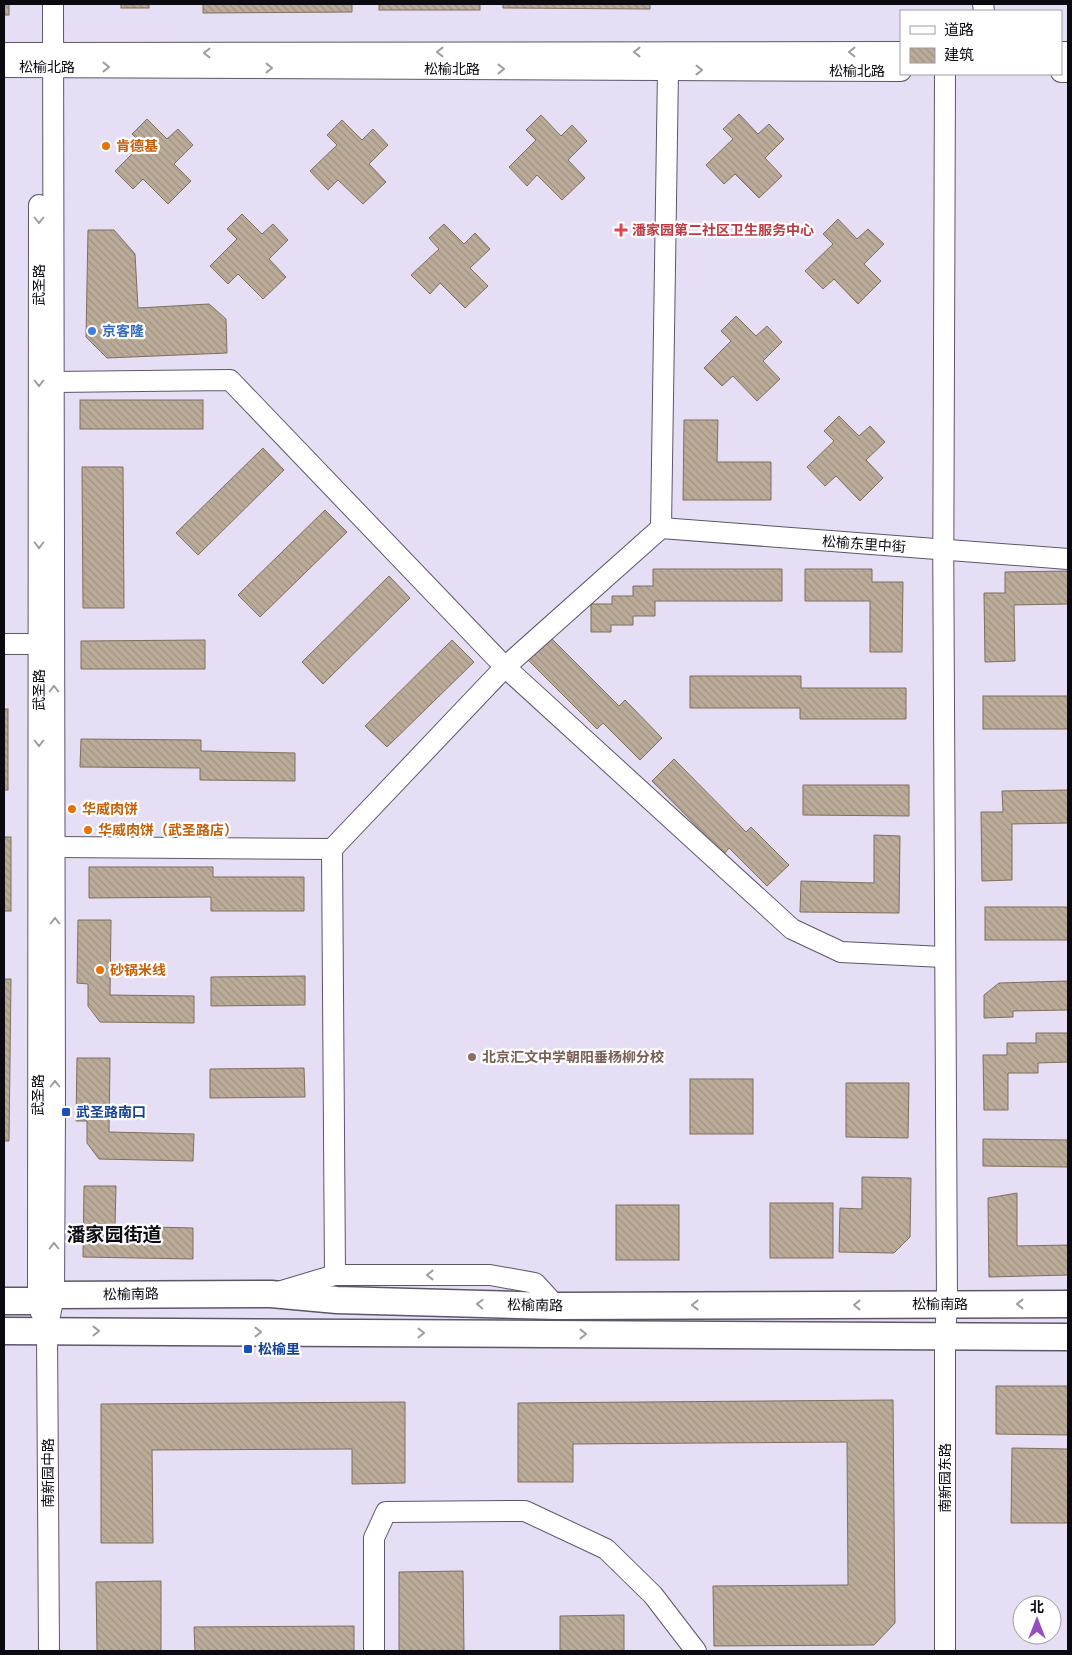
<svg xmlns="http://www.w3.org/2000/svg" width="1072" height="1655" viewBox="0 0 1072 1655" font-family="Montserrat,'Noto Sans SC',sans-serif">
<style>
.building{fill:url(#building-back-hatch);stroke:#7e6f5e}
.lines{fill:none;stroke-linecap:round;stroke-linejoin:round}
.minor-casing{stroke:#5d5669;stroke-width:22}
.major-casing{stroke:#5d5669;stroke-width:29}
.minor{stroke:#fff;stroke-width:20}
.major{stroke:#fff;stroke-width:26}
.oneway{stroke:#9e9da0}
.food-dot{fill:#e8710a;stroke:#fff;stroke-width:2}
.health-dot{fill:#e0444e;stroke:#fff;stroke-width:2}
.shop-dot{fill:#3f7fe0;stroke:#fff;stroke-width:2}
.education-dot{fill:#8d6e63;stroke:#fff;stroke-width:2}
.transit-dot{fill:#1a4fb4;stroke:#fff;stroke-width:2}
.labels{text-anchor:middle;stroke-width:4.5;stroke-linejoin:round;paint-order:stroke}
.street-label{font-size:14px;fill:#0c0a11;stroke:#fff}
.food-label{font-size:14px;font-weight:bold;fill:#c56008;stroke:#fff;text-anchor:start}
.health-label{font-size:14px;font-weight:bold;fill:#be3a42;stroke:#fff;text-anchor:start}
.shop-label{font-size:14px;font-weight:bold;fill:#366cbe;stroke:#fff;text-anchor:start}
.education-label{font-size:14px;font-weight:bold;fill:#785e54;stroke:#fff;text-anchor:start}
.transit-label{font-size:14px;font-weight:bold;fill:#164399;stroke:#fff;text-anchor:start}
.district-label{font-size:19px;font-weight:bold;fill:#0c0a11;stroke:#fff}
</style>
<defs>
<pattern id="building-back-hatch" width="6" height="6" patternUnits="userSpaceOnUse" patternTransform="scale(1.25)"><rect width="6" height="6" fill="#bbab99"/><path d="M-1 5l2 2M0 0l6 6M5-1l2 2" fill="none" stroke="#a09283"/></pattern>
</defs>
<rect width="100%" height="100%" fill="#e6def5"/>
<!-- building -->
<g class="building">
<rect x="4" y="4" width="5" height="11"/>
<rect x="121" y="4" width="28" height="4"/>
<polygon points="203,4 352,4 352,12 203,13"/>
<rect x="379" y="4" width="101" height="6"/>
<polygon points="503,4 650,4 650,9 503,8"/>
<polygon points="739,114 758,134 769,124 784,139 765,158 782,176 759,198 735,174 724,184 706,165 733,139 723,129"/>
<polygon points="541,115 561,136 572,125 587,141 568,160 585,178 562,200 537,175 527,186 509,167 536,140 526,130"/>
<polygon points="147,119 167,139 178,129 193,145 174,164 191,181 168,204 143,179 133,189 115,171 142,144 132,134"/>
<polygon points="342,120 362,140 373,129 388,145 369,164 386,182 363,204 338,180 328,190 310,171 337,145 327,135"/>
<polygon points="242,214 262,234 273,224 288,240 269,259 286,277 263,299 238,274 228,284 210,266 237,239 227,229"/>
<polygon points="838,219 857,239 868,229 884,244 864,264 881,281 858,304 834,279 823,289 805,271 833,244 823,234"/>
<polygon points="444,224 464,244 475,233 490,249 470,268 488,286 465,308 440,283 430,294 411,275 439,249 429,238"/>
<polygon points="88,230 114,230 135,254 138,308 209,304 226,319 227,353 107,358 86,337"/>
<polygon points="736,316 756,336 767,326 782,342 763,361 780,379 757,401 733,376 722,386 704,368 731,341 721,331"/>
<rect x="80" y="400" width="123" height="29"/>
<polygon points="839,416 859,436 870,426 885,442 866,460 883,478 860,501 836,476 825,486 807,467 834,441 824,431"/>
<polygon points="684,420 718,420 717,462 771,462 771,500 683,500"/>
<polygon points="263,448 284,470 198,555 176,533"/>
<polygon points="82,467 123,467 124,608 83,608"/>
<polygon points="325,510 347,532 260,617 238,595"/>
<polygon points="653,569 782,569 782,601 655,601 655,616 633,616 633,625 611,625 611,632 591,632 591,604 612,604 612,596 633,596 633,586 653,586"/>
<polygon points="805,569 872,569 872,582 903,582 902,652 870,652 870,601 805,601"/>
<polygon points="1068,571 1068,604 1014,605 1015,661 985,662 984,593 1005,593 1005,572"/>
<polygon points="389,576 410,598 323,684 302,662"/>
<polygon points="548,635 619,706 625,700 662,738 640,760 603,723 597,729 525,657"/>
<polygon points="205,640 205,669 81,669 81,641"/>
<polygon points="452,640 474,662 387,747 365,726"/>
<polygon points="690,676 801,676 801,688 906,688 906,719 800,719 800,708 690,708"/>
<rect x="983" y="696" width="85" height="33"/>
<rect x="4" y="709" width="4" height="81"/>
<polygon points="81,739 201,740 201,751 295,753 295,781 200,780 200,768 80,767"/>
<polygon points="674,759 746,832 751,827 789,865 767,886 729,848 724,854 652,781"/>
<polygon points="803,785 909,785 909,816 803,815"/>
<polygon points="1068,790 1068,823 1012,824 1012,880 982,881 981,812 1003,812 1002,791"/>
<polygon points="874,835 900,836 899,913 800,912 801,881 874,883"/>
<rect x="4" y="837" width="7" height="74"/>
<polygon points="89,867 213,867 213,877 304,877 304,911 211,911 211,897 89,898"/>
<rect x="985" y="907" width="83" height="33"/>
<polygon points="78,920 111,920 110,995 194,996 194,1023 100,1022 88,1006 88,984 77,983"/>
<polygon points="305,976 305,1005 211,1006 211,977"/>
<polygon points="4,979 11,979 9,1141 4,1141"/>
<polygon points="1068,981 1068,1010 1013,1011 1013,1017 984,1018 984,995 999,983"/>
<polygon points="1036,1033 1068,1033 1068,1062 1038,1063 1038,1073 1008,1073 1008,1110 984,1110 983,1055 1007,1055 1007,1043 1036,1043"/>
<polygon points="77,1058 110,1058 109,1132 194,1134 193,1161 99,1159 87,1143 87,1121 76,1121"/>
<polygon points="304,1068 305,1097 210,1098 210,1069"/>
<rect x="690" y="1079" width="63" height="55"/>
<polygon points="846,1083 909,1083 908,1138 846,1137"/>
<polygon points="983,1139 1068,1140 1068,1167 983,1166"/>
<polygon points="862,1177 911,1178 910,1237 894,1253 839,1252 840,1208 862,1209"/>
<polygon points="84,1186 116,1186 115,1226 193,1228 193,1259 83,1257"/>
<polygon points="1017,1193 1017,1246 1068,1245 1068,1275 989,1277 988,1198"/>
<rect x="770" y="1203" width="63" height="55"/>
<rect x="616" y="1205" width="63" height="55"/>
<polygon points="996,1386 1068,1386 1068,1435 996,1434"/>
<polygon points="893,1400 895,1623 874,1645 714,1646 713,1586 848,1585 847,1442 573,1444 573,1482 518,1482 518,1403"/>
<polygon points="405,1402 405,1483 352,1484 352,1449 152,1450 153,1543 101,1543 101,1404"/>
<polygon points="1012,1448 1068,1449 1068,1523 1011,1523"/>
<polygon points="463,1571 464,1651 399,1651 399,1572"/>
<polygon points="161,1581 161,1651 97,1651 96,1582"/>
<polygon points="624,1615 624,1651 560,1651 560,1616"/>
<polygon points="354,1626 354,1651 195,1651 194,1627"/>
</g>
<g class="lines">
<defs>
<g id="minor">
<polyline points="983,4 984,11"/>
<polyline points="1061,52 1068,52"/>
<polyline points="4,53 901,52"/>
<polyline points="4,67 901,71"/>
<polyline points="1061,72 1068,72"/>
<path d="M945,74C942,484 943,894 947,1304L945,1337V1651"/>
<polyline points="39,205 38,1301 41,1313"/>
<polyline points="54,382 230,380 505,667 792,929 841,952 943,957"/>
<polyline points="661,528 1068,559"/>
<polyline points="4,644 39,644"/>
<polyline points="55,847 332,849 505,667 661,528 668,70"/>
<polyline points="332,849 335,1275"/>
<polyline points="278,1292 335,1275 490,1275 535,1283 556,1306"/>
<polyline points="49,1651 47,1331 54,1295 55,1111 53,4"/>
<polyline points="374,1651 374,1538 386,1512 525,1511 606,1549 653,1595 696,1651"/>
</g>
<g id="major">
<polyline points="4,1301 38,1301 54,1295 271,1294 337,1300 556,1306 1068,1304"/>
<polyline points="4,1331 1068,1337"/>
</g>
</defs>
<!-- minor casing -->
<use href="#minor" class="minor-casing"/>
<!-- major casing -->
<use href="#major" class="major-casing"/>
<!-- minor -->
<use href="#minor" class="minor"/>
<!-- major -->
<use href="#major" class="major"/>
</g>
<!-- one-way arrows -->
<defs><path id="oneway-chevron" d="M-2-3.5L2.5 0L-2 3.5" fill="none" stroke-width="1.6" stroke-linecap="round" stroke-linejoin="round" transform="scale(1.25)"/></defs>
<g class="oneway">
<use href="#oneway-chevron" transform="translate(440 52) rotate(180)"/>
<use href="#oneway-chevron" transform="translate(637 52) rotate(180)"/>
<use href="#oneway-chevron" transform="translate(852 52) rotate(180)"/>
<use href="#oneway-chevron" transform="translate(207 53) rotate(180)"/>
<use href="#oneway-chevron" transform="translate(106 67)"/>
<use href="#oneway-chevron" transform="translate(269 68)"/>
<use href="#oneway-chevron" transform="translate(501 69)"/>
<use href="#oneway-chevron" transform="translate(699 70)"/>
<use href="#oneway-chevron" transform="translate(39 220) rotate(90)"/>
<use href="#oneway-chevron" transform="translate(39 383) rotate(90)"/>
<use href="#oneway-chevron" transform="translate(39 545) rotate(90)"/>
<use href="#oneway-chevron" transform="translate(54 689) rotate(-90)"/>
<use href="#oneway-chevron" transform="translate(39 743) rotate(90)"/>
<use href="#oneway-chevron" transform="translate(55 921) rotate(-90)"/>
<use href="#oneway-chevron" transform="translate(55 1084) rotate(-90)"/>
<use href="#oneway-chevron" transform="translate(54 1246) rotate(-90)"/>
<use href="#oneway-chevron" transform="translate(430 1275) rotate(180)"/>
<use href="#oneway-chevron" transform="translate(480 1304) rotate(-178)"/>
<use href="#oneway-chevron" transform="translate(1020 1304) rotate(180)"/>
<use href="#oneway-chevron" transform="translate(695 1305) rotate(180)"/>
<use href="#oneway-chevron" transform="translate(857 1305) rotate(180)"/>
<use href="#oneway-chevron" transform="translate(96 1331)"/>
<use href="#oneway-chevron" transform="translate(258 1332)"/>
<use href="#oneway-chevron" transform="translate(421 1333)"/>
<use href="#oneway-chevron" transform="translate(583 1334)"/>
</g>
<!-- markers -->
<g class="food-dot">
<circle cx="106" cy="146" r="5"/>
<circle cx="72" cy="809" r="5"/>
<circle cx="88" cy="830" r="5"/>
<circle cx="100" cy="970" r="5"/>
</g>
<path class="health-dot" d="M618.5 222.5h5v5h5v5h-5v5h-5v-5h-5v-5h5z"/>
<circle class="shop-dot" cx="92" cy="331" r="5"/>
<circle class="education-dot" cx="472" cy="1057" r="5"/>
<g class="transit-dot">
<rect x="61" y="1107" width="10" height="10" rx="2.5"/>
<rect x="243" y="1344" width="10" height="10" rx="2.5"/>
</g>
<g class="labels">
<!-- street labels -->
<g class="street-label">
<text x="47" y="72">松榆北路</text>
<text x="452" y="74">松榆北路</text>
<text x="857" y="76">松榆北路</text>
<text transform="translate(39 285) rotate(-90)" y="5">武圣路</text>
<text transform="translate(864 544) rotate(4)" y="5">松榆东里中街</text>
<text transform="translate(39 690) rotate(-90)" y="5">武圣路</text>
<text transform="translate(38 1095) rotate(-90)" y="5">武圣路</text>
<text transform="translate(131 1294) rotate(-1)" y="5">松榆南路</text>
<text x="940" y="1309">松榆南路</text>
<text transform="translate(535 1305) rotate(1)" y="5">松榆南路</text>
<text transform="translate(48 1473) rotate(-90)" y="5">南新园中路</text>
<text transform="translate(945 1478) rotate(-90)" y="5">南新园东路</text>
</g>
<!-- food labels -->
<g class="food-label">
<text x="116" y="151">肯德基</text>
<text x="82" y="814">华威肉饼</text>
<text x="98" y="835">华威肉饼（武圣路店）</text>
<text x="110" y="975">砂锅米线</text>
</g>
<!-- health labels -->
<g class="health-label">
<text x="632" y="235">潘家园第二社区卫生服务中心</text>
</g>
<!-- shop labels -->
<g class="shop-label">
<text x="102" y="336">京客隆</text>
</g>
<!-- education labels -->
<g class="education-label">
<text x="482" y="1062">北京汇文中学朝阳垂杨柳分校</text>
</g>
<!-- transit labels -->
<g class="transit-label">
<text x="76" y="1117">武圣路南口</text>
<text x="258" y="1354">松榆里</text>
</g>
<!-- district labels -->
<g class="district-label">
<text x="114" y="1241">潘家园街道</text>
</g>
</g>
<!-- border -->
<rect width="1072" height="1655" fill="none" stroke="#0c0a11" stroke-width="10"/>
<!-- legend -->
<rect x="900" y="10" width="162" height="65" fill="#ffffff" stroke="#9e9da0"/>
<rect x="910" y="26" width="25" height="8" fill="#ffffff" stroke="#9e9da0"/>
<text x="944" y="35" font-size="15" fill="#0c0a11">道路</text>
<rect x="910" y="48" width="25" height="15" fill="url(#building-back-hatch)" stroke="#9e9da0"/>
<text x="944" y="60" font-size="15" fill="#0c0a11">建筑</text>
<!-- north arrow -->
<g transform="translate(1037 1620)"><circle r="24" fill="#ffffff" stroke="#9e9da0"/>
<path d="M0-4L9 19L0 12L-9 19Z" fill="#954ec2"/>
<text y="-8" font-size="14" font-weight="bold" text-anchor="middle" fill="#0c0a11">北</text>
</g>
</svg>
